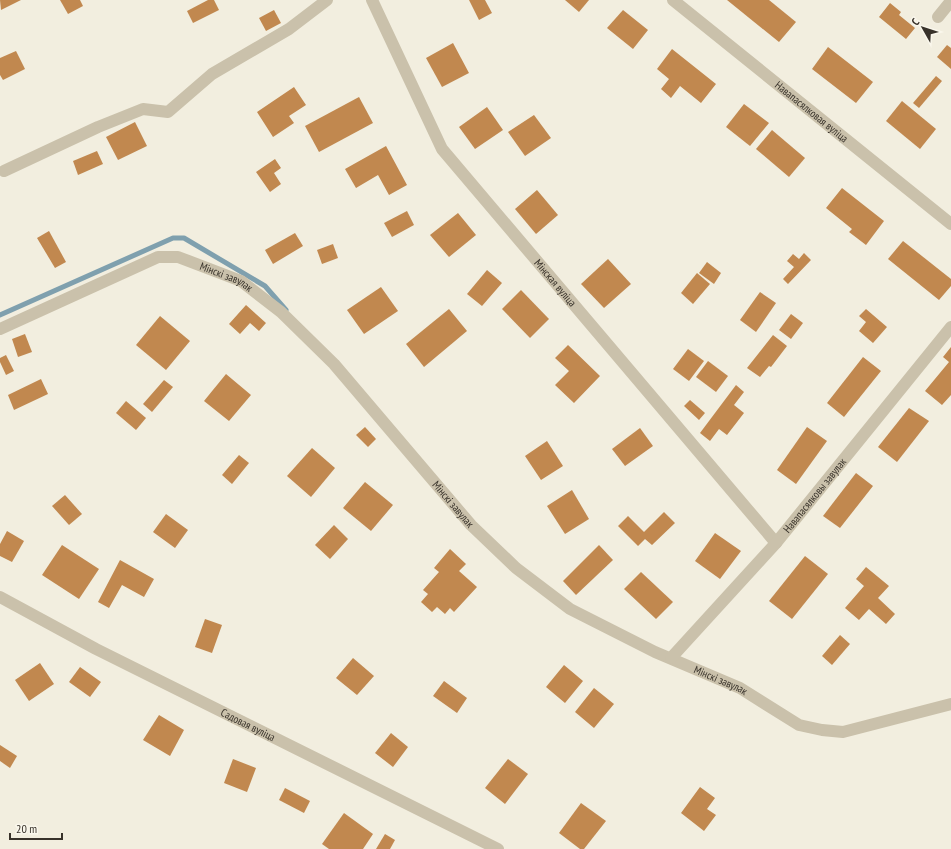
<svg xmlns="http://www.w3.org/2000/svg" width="951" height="849" viewBox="0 0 951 849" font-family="'PT Sans Narrow',sans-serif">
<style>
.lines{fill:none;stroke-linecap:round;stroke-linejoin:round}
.stream{stroke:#7fa0ae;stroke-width:5}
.building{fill:#c1884f}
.street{stroke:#cac1ab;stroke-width:12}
.labels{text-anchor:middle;stroke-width:4;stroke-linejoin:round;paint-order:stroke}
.street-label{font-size:11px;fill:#38322a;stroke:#faf7ec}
</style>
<rect width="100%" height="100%" fill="#f2eedf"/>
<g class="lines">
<!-- stream -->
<polyline class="stream" points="0,315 173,238 184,238 265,286 286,310"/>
</g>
<!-- building -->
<g class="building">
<polygon points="0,0 21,0 1,10"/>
<polygon points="60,0 80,0 83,6 68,14"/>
<polygon points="208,0 214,0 219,10 193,23 187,11"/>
<polygon points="469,0 485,0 492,13 479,20"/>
<polygon points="565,0 589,0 579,12"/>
<polygon points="727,0 769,0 796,22 779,42"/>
<polygon points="890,3 901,12 899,15 915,28 906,39 879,17"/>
<polygon points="274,10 281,23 266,31 259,18"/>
<polygon points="623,10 648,30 633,49 607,28"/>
<polygon points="453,43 469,73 442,87 426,58"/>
<polygon points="947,45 951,48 951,69 937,57"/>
<polygon points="828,47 873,82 856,103 812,69"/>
<polygon points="672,49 716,84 701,103 680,86 671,98 661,89 669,79 657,69"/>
<polygon points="16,51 25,69 3,80 0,75 0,58"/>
<polygon points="936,76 942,81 919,108 913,103"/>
<polygon points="294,87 306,105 289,116 294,123 273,137 257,112"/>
<polygon points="359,97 373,123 319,152 305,126"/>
<polygon points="902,101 936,129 920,149 886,121"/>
<polygon points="744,104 769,123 750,146 726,127"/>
<polygon points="487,107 503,130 475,149 459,127"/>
<polygon points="534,115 551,138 525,156 508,132"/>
<polygon points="135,122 147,146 118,160 106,137"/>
<polygon points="772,130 805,158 789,177 756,149"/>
<polygon points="386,146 407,185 389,195 378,175 356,188 345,169"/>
<polygon points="97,151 103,164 78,175 73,161"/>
<polygon points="275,159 281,168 274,173 281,184 270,192 256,172"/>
<polygon points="842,188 884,221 866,245 849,232 852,229 826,208"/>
<polygon points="537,190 558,215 536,234 515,209"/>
<polygon points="407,211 414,225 392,237 384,223"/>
<polygon points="458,213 476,235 449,257 430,235"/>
<polygon points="49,231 66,262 55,268 37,238"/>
<polygon points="295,233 303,246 273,264 265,250"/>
<polygon points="903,241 951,279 951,286 939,300 888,259"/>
<polygon points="333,244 338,258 322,264 317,250"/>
<polygon points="804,253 811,260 788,284 783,279 794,267 787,261 793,254 799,259"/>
<polygon points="608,259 631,284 604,308 581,284"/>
<polygon points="707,262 721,273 714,284 699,273"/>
<polygon points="487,270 502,283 482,306 467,294"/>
<polygon points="697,273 710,284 693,304 681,293"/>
<polygon points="381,287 398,311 364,334 347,310"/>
<polygon points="521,290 549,319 530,338 502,309"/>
<polygon points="760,292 776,303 756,332 740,320"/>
<polygon points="246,305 266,323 259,331 250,323 240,334 229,324"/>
<polygon points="449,309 467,331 424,367 406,344"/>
<polygon points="866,309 887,327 873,343 859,331 866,322 859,316"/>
<polygon points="791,314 803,323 791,339 779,330"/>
<polygon points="160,316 190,341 166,370 136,345"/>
<polygon points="25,334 32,352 18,357 12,339"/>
<polygon points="773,335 787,346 771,367 769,366 760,377 747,368"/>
<polygon points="568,345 600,376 574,403 555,385 569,371 555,358"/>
<polygon points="951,347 951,395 942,405 925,391 949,362 943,357"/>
<polygon points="688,349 704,361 689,381 673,369"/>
<polygon points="6,355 14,371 6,375 0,362 0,358"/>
<polygon points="863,357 881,371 844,417 827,403"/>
<polygon points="708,361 728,376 716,392 696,377"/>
<polygon points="226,374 251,395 229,421 204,401"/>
<polygon points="41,379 48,394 14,410 8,395"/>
<polygon points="164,380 173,387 152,412 143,404"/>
<polygon points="736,385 744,392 734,405 744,413 727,435 719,429 710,441 700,433"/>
<polygon points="690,400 705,413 699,420 684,406"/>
<polygon points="126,401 146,418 136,430 116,413"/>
<polygon points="909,408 929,421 897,462 878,447"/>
<polygon points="365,427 376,439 368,447 356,435"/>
<polygon points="807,427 827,441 796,484 777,470"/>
<polygon points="640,428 653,446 625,466 612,449"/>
<polygon points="547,441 563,466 541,480 525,456"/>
<polygon points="312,448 335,468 311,497 287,476"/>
<polygon points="239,455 249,463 232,484 222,475"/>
<polygon points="856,473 873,486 840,528 823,516"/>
<polygon points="365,482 393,505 371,531 343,508"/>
<polygon points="572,490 589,519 565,534 547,506"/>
<polygon points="65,495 82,514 69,525 52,506"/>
<polygon points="664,512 675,523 652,545 645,539 638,546 618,526 628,516 644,532"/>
<polygon points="166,514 188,530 175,548 153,532"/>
<polygon points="334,525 348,539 330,559 315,545"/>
<polygon points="7,531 24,541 12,562 0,556 0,544"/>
<polygon points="715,533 741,551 720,579 695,561"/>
<polygon points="62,545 99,569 79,599 42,575"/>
<polygon points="599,545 613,560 576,595 563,581"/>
<polygon points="450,549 466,564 459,571 477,587 454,612 450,608 445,614 437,607 432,612 421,602 428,594 423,590 439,572 434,568"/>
<polygon points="805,556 828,574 792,619 769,601"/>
<polygon points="120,560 154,579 144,597 122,585 109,608 98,602"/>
<polygon points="866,567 889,586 878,598 895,614 886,624 869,609 859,620 845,608 864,586 856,579"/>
<polygon points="641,572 673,602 656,619 624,589"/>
<polygon points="205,619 222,625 212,653 195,647"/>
<polygon points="840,635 850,644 832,665 822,656"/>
<polygon points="353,658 374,676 357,695 336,678"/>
<polygon points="40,663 54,684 29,701 15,680"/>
<polygon points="564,665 583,681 565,703 546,687"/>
<polygon points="80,667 101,682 90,697 69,682"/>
<polygon points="444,681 467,698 457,713 433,696"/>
<polygon points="594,688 614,704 594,728 575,712"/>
<polygon points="159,715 184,730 170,756 143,740"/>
<polygon points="391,733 408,747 393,767 375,753"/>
<polygon points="0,745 17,756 10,768 0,761"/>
<polygon points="233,759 256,768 247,792 224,783"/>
<polygon points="508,759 528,774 505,804 485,788"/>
<polygon points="700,787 715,798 707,809 716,815 704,831 681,813"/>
<polygon points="285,788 310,801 304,813 279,800"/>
<polygon points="581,803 606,821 584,849 580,849 559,833"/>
<polygon points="344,813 373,834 363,849 329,849 322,844"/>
<polygon points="385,834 395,840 390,849 376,849"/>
</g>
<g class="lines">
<!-- street -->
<g class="street">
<path id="s1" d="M372,0L442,149L776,543"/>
<path id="s2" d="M673,0L951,224"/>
<polyline points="938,17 951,1"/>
<polyline points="4,171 98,127 143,109 168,112 212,74 289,29 327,0"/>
<path id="s3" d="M0,329L158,257H178L241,281L281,312L334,364L471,525L516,568L570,609L655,652L740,688L799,725L822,730L843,732L951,704"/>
<path id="s4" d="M0,597L96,649L498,849"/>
<path id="s5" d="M671,658L776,543L951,327"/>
</g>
</g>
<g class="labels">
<!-- street labels -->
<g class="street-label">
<text dy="4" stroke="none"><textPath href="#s2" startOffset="178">Навапасялковая вуліца</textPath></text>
<text dy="4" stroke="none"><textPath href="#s3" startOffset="246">Мінскі завулак</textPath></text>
<text dy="4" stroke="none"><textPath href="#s1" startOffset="340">Мінская вуліца</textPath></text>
<text dy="4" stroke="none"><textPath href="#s5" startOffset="217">Навапасялковы завулак</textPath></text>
<text dy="4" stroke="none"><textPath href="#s3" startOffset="570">Мінскі завулак</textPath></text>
<text dy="4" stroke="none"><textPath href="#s3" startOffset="894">Мінскі завулак</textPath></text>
<text dy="4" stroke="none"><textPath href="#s4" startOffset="279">Садовая вуліца</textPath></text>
</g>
</g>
<!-- north arrow -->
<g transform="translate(923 28) rotate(309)" stroke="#faf7ec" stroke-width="3" paint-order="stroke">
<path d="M0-3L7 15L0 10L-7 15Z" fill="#38322a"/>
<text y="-6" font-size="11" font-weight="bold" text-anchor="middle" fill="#38322a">С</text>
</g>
<!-- scale -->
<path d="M10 833v6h52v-6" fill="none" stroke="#38322a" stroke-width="2"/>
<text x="16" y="833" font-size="12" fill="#38322a" stroke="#faf7ec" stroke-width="3" paint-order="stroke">20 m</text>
</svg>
